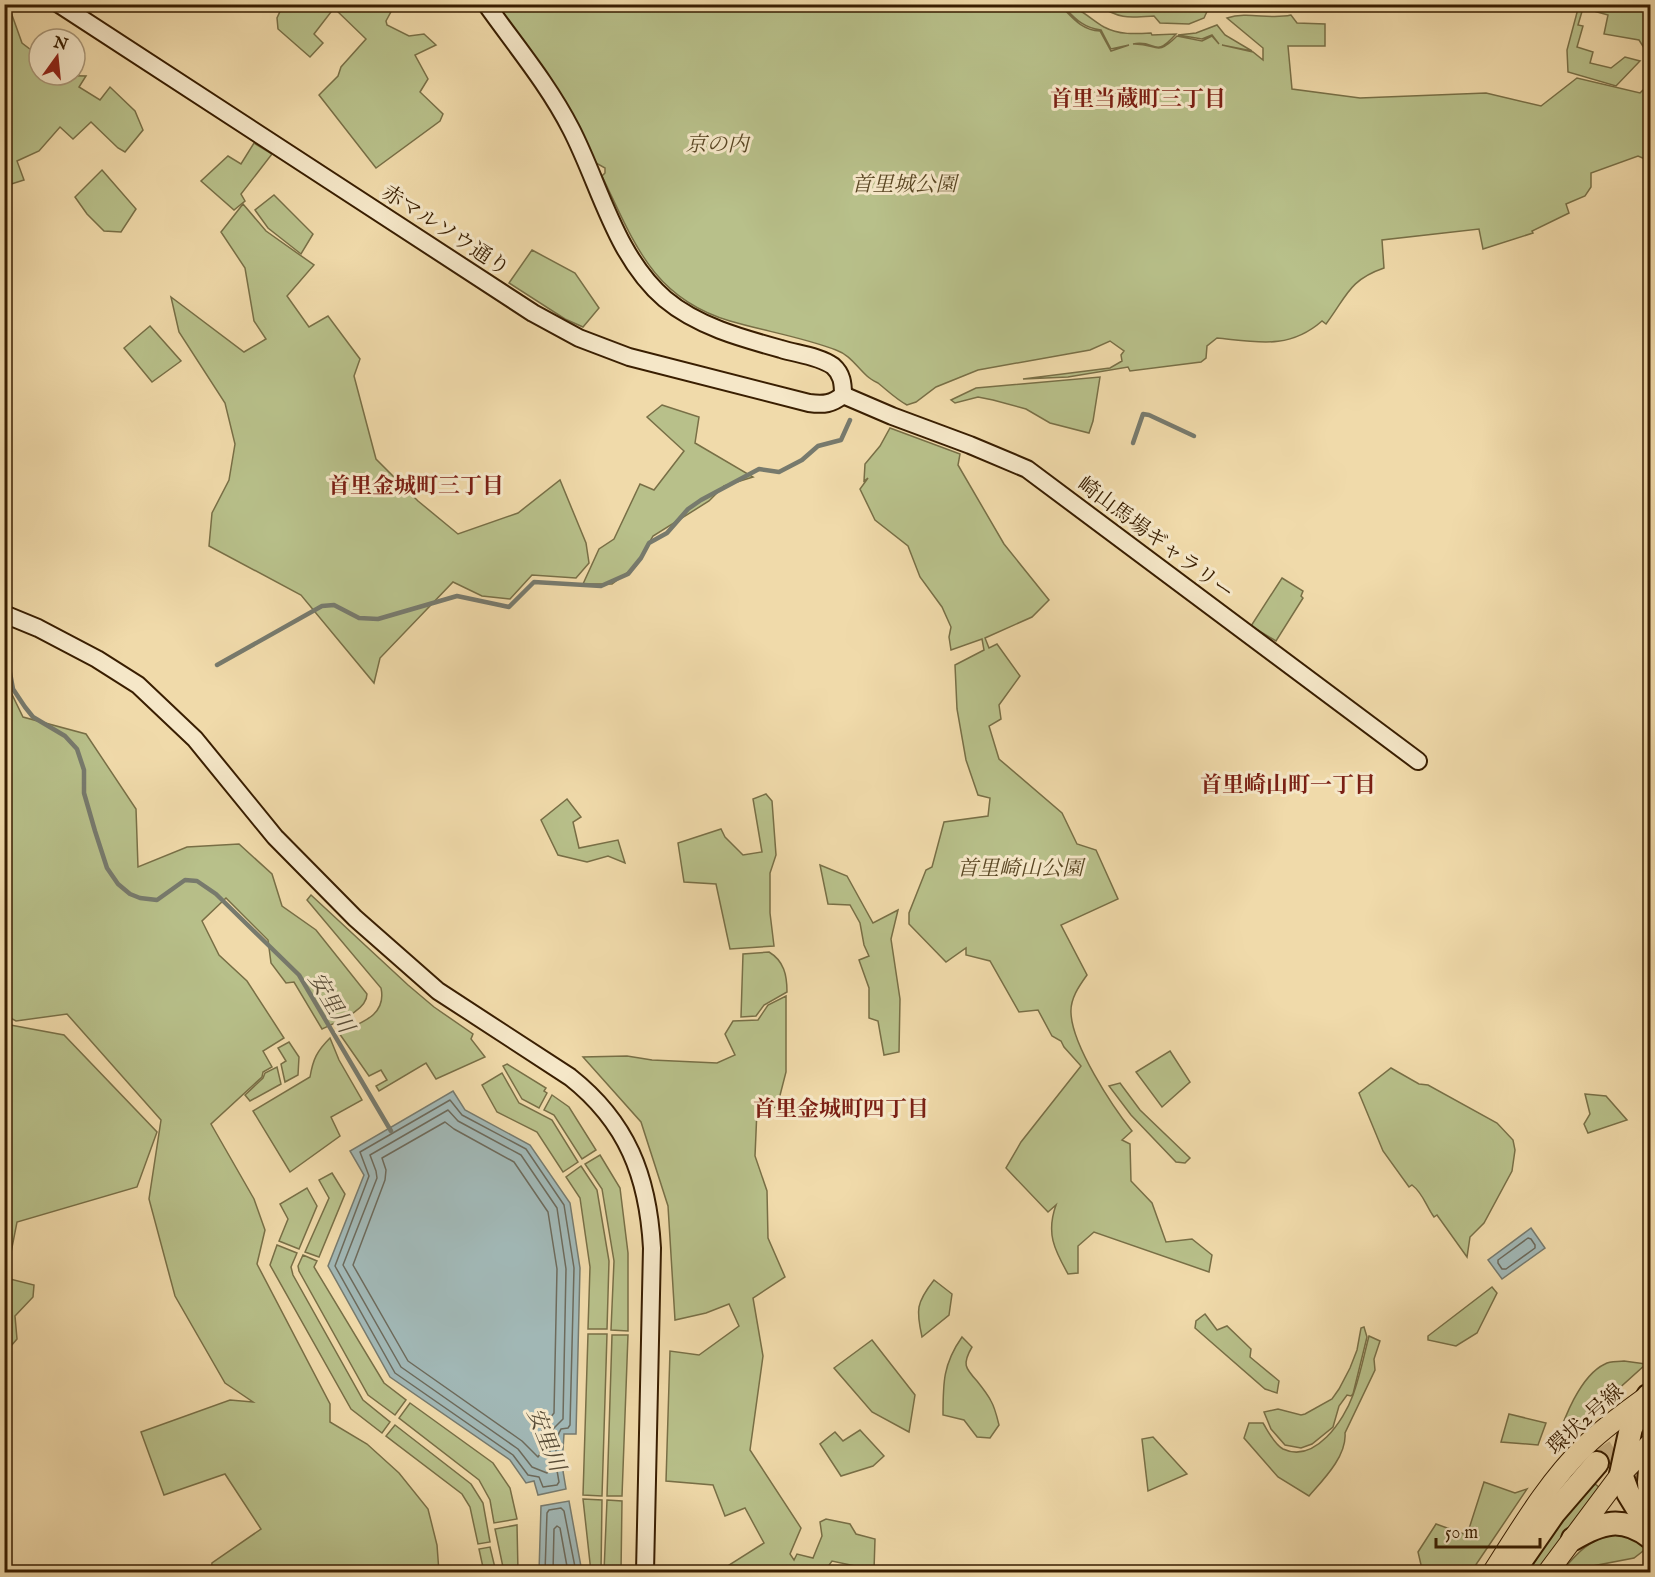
<svg xmlns="http://www.w3.org/2000/svg" width="1655" height="1577" viewBox="0 0 1655 1577" font-family="'IM FELL English','Noto Serif JP',serif">
<style>
.green{fill:#b8c08a;stroke:#786f46;stroke-width:1.5}
.water{fill:#a1b7b5;stroke:#777a6d;stroke-width:1.5}
.lines{fill:none;stroke-linecap:round;stroke-linejoin:round}
.shore{stroke:#6d6a5b;stroke-width:1.5}
.stream{stroke:#777a6d;stroke-width:4.5}
.highway-tunnel{stroke:#cbb488;stroke-width:22;stroke-dasharray:22 11;stroke-linecap:butt}
.secondary-casing{stroke:#391e01;stroke-width:20}
.primary-casing{stroke:#391e01;stroke-width:22}
.highway-casing{stroke:#391e01;stroke-width:26}
.secondary{stroke:#f5e7c8;stroke-width:16}
.primary{stroke:#f0daaa;stroke-width:20}
.highway{stroke:#f0daaa;stroke-width:22}
.labels{text-anchor:middle;stroke-width:6;stroke-linejoin:round;paint-order:stroke}
.park-label{font-size:21px;font-style:italic;fill:#594623;stroke:#f5e7c8}
.street-label{font-size:21px;fill:#391e01;stroke:#f5e7c8}
.neighbourhood-label{font-size:22px;font-weight:bold;fill:#7a1f14;stroke:#f5e7c8}
.water-label{font-size:22px;font-style:italic;fill:#584c37;stroke:#f5e7c8}
</style>
<rect width="100%" height="100%" fill="#f0daaa"/>
<filter id="stains"><feTurbulence type="fractalNoise" baseFrequency=".00333" numOctaves="4"/><feColorMatrix values="0 0 0 0 .2 0 0 0 0 .09 0 0 0 0 .02 0 0 0 .5 -.17"/></filter>
<radialGradient id="worn" r=".72"><stop offset=".6" stop-color="#630" stop-opacity="0"/><stop offset="1" stop-color="#630" stop-opacity=".3"/></radialGradient>
<!-- green -->
<g class="green">
<polygon points="416,4 424,9 392,10 386,21 387,25 409,36 424,34 436,45 415,55 428,79 420,92 443,114 440,121 376,168 319,95 338,76 341,67 366,39 334,8 314,34 323,43 310,57 278,29 277,18 283,5"/>
<path d="M495,5H1060C1072,17 1081,30 1100,31L1111,51L1129,45L1111,49L1101,30C1082,28 1074,17 1062,5C1078,5 1090,19 1104,27C1119,35 1135,34 1151,33L1152,35L1176,34C1153,60 1157,39 1133,44C1158,43 1155,58 1177,36L1202,41L1212,36L1219,44L1212,35L1202,39L1178,35L1196,33L1217,25L1225,35L1252,51L1222,45L1253,52L1263,60V48L1227,18C1248,11 1269,20 1291,15L1297,23L1325,24V46H1288L1292,89L1360,98L1486,93L1541,106L1577,78L1640,93L1650,83V161L1638,156L1591,173V187L1585,196L1566,204L1569,213L1532,231L1533,233L1483,249L1479,229L1382,240L1384,268C1349,280 1347,296 1326,324L1322,321C1289,350 1257,342 1217,338L1207,346L1206,358L1201,362L1130,371L1128,367L1068,377L1023,379L1110,368L1122,361L1121,355L1124,351L1110,341L1090,350L978,370L936,387L916,402L907,405C896,399 888,391 878,383C874,381 870,379 867,376C856,366 850,355 836,350C802,337 764,331 730,321C652,298 634,242 602,176L605,173V168L596,163L576,122Z"/>
<path d="M1097,5H1210L1204,18L1189,24L1160,23L1154,16C1126,18 1121,19 1097,5Z"/>
<polygon points="1579,5 1641,5 1650,11 1650,44 1646,51 1639,40 1604,34 1608,15 1583,8 1578,25 1583,26 1577,47 1593,52 1590,63 1611,68 1625,57 1640,61 1616,86 1568,72 1567,50"/>
<polygon points="12,15 22,43 39,56 39,75 86,76 79,87 100,100 110,87 135,111 143,130 125,152 118,148 91,122 73,139 60,127 39,151 17,161 24,180 5,186 4,20"/>
<polygon points="254,143 272,154 241,194 245,201 234,210 201,181 228,156 241,164"/>
<polygon points="102,170 136,209 121,232 104,231 87,214 75,197"/>
<polygon points="274,195 313,234 301,254 268,228 255,210"/>
<polygon points="243,204 266,231 314,265 287,296 309,327 328,316 360,359 354,376 376,459 418,501 458,534 518,513 560,480 586,543 589,563 576,578 532,575 510,599 482,596 453,582 380,658 374,683 301,595 209,546 212,513 229,480 235,444 225,403 179,332 171,297 244,352 266,339 254,321 245,268 221,232"/>
<polygon points="532,250 575,273 599,308 583,327 565,319 509,283"/>
<polygon points="150,326 181,361 152,382 124,348"/>
<polygon points="1100,377 1093,421 1089,433 1050,423 1026,409 993,400 978,397 955,403 951,400 976,388"/>
<polygon points="662,405 699,417 695,443 753,477 724,486 709,501 653,536 636,566 612,584 583,584 599,549 614,539 640,484 654,490 684,451 647,417"/>
<path d="M890,428L960,454L958,465L1004,544L1049,600L1032,617L985,638L989,648L997,644L1020,676L999,705L1001,719L989,726L999,759L1062,813L1077,844L1096,850L1118,899L1061,925L1087,975C1079,986 1070,999 1071,1013C1072,1045 1112,1106 1132,1131L1122,1140L1130,1144L1131,1181L1152,1203L1166,1242L1192,1239L1212,1255L1209,1272L1094,1232L1078,1246V1273L1068,1274C1054,1249 1046,1233 1056,1205L1048,1212L1006,1168L1021,1142L1081,1066L1064,1047L1061,1041L1052,1036L1038,1010L1019,1012L990,961L966,955V948L946,962L909,924V913L926,870L932,867L944,822L988,816L990,798L978,795L966,760L957,709L955,665L984,650L982,639L951,650L949,637L951,627L942,607L920,577L908,546L875,520L860,489L868,478L864,481L865,464L880,446Z"/>
<polygon points="1282,578 1303,591 1301,596 1303,598 1276,641 1251,626"/>
<path d="M4,678L23,717L86,734L136,809L138,867L187,847L239,844L272,874L282,906L316,930L367,994C367,1011 336,1022 322,1029L294,982L286,983L271,963L268,940L226,898L202,921L219,955L247,981L284,1038L263,1051L272,1067L263,1072L262,1077L211,1124L254,1199L265,1230L257,1264L330,1404V1422L367,1444L399,1473L428,1509L437,1545L439,1572H211L212,1563L261,1529L225,1474L164,1495L141,1432L230,1400L253,1402L225,1383L175,1296L149,1199L161,1120L67,1014L16,1021L5,1015Z"/>
<polygon points="766,794 772,801 776,855 770,873 770,913 774,946 730,949 716,884 684,882 678,843 721,829 725,837 743,855 762,852 753,799"/>
<polygon points="567,799 581,817 573,822 579,848 618,840 625,863 608,856 587,862 558,855 541,820"/>
<polygon points="820,865 847,876 873,923 898,910 891,939 900,999 899,1052 884,1055 878,1021 869,1018 869,988 859,960 869,956 864,945 860,923 850,905 828,904"/>
<path d="M311,895L408,985L434,1007L473,1034L471,1039L485,1057L436,1079L426,1063L379,1091L376,1086L387,1080L381,1070L369,1076L339,1033C360,1023 387,1016 381,988L307,900Z"/>
<path d="M769,952C784,961 787,975 787,992L764,1005L756,1016L741,1017L743,954Z"/>
<polygon points="786,996 786,1072 777,1107 757,1110 755,1156 767,1191 768,1238 785,1277 753,1298 763,1356 750,1450 801,1528 790,1554 794,1560 797,1554 813,1558 822,1536 820,1522 826,1519 850,1524 856,1534 875,1539 874,1570 832,1561 824,1572 721,1572 729,1565 764,1543 745,1508 725,1516 713,1485 666,1481 670,1351 699,1355 739,1326 729,1304 706,1313 675,1320 668,1206 641,1122 583,1057 627,1056 652,1060 717,1063 735,1055 725,1034 733,1021 758,1020 768,1005"/>
<polygon points="5,1024 64,1035 157,1132 137,1187 17,1222 6,1278 34,1285 33,1297 15,1316 17,1339 5,1353"/>
<path d="M330,1038L339,1060L362,1100L331,1117L340,1136L290,1172L253,1111L310,1077C313,1059 317,1051 330,1038Z"/>
<polygon points="289,1042 299,1057 298,1075 285,1082 281,1064 286,1061 278,1048"/>
<polygon points="1170,1051 1190,1082 1162,1107 1136,1072"/>
<polygon points="507,1064 546,1088 544,1091 547,1093 539,1108 522,1099 503,1066"/>
<polygon points="277,1067 281,1084 250,1101 245,1095 263,1078 265,1073"/>
<path d="M1391,1068L1419,1084L1428,1085L1497,1123L1513,1140L1515,1150L1512,1171L1484,1223L1470,1237L1467,1257L1437,1215L1434,1217C1426,1206 1423,1193 1412,1185L1409,1187L1383,1151L1359,1093Z"/>
<polygon points="502,1073 519,1103 552,1120 578,1162 563,1172 537,1132 497,1112 482,1085"/>
<polygon points="1120,1083 1140,1110 1190,1158 1185,1163 1176,1162 1131,1115 1109,1086"/>
<polygon points="1585,1094 1606,1096 1627,1120 1588,1133 1584,1124 1590,1114"/>
<polygon points="552,1095 569,1107 596,1150 582,1159 554,1115 544,1110"/>
<polygon points="600,1155 620,1188 628,1253 628,1331 611,1330 614,1261 602,1189 585,1164"/>
<polygon points="581,1166 597,1190 609,1261 607,1329 588,1329 590,1267 580,1198 566,1177"/>
<polygon points="332,1173 345,1194 319,1257 305,1252 329,1198 319,1180"/>
<polygon points="307,1188 317,1206 299,1249 279,1241 288,1219 280,1204"/>
<polygon points="277,1245 297,1253 291,1267 293,1275 363,1400 390,1422 382,1433 351,1409 270,1265"/>
<polygon points="303,1255 317,1261 314,1267 384,1383 406,1400 395,1415 368,1395 299,1271 298,1266"/>
<path d="M934,1280L952,1294L949,1315L922,1337C916,1310 916,1303 934,1280Z"/>
<polygon points="1492,1287 1497,1293 1477,1333 1456,1346 1428,1340 1428,1336"/>
<polygon points="1205,1314 1217,1330 1227,1326 1251,1349 1250,1357 1279,1381 1277,1393 1265,1389 1195,1328 1196,1321"/>
<polygon points="1364,1327 1367,1337 1353,1394 1351,1396 1347,1395 1339,1406 1333,1427 1312,1444 1301,1448 1285,1445 1271,1429 1264,1412 1278,1409 1301,1415 1305,1414 1332,1399 1339,1389 1350,1368 1357,1350 1361,1328"/>
<polygon points="588,1334 607,1334 602,1496 583,1495"/>
<polygon points="612,1335 628,1335 622,1496 607,1496"/>
<path d="M1369,1336L1380,1341L1374,1359L1375,1370L1345,1433C1347,1456 1323,1480 1309,1496L1278,1477L1244,1438L1249,1423H1263C1268,1431 1274,1444 1283,1449C1315,1464 1344,1420 1353,1395C1360,1376 1364,1355 1369,1336Z"/>
<path d="M962,1337L972,1347C962,1364 965,1368 977,1381C981,1386 988,1395 991,1401C995,1408 997,1417 999,1425L990,1438L977,1437L964,1420L943,1415C943,1383 943,1364 962,1337Z"/>
<polygon points="872,1340 915,1395 909,1432 872,1412 834,1368"/>
<path d="M1624,1361L1646,1364L1554,1447C1563,1422 1579,1376 1605,1364C1610,1361 1618,1362 1624,1361Z"/>
<polygon points="410,1403 493,1463 510,1488 517,1519 494,1523 490,1500 479,1480 399,1418"/>
<polygon points="1509,1414 1546,1423 1538,1445 1501,1442"/>
<polygon points="395,1425 471,1484 483,1503 490,1542 478,1544 470,1507 462,1494 386,1436"/>
<polygon points="860,1430 884,1456 873,1466 841,1476 820,1444 835,1432 843,1441"/>
<polygon points="1153,1437 1187,1474 1148,1491 1142,1439"/>
<polygon points="1590,1480 1600,1488 1536,1572 1519,1572"/>
<polygon points="1484,1482 1515,1493 1527,1489 1471,1572 1421,1572 1422,1569 1418,1552 1436,1524 1467,1535"/>
<polygon points="583,1499 602,1500 601,1572 591,1572"/>
<polygon points="607,1500 622,1501 621,1572 604,1572"/>
<polygon points="517,1525 518,1572 504,1572 495,1529"/>
<path d="M1613,1533C1627,1534 1636,1538 1647,1548L1634,1558L1561,1572C1578,1552 1587,1542 1613,1533Z"/>
<polygon points="490,1547 496,1572 484,1572 479,1549"/>
</g>
<!-- water -->
<g class="water">
<polygon points="453,1091 465,1110 530,1145 570,1203 580,1268 576,1434 564,1434 562,1465 566,1489 538,1495 534,1481 526,1483 510,1460 390,1377 328,1266 364,1175 350,1151"/>
<polygon points="1531,1228 1545,1248 1502,1279 1488,1260"/>
<polygon points="569,1501 582,1572 539,1572 541,1506"/>
</g>
<g class="lines">
<!-- shore -->
<g class="shore">
<path d="M450,1100L462,1115L526,1149L564,1205L574,1268L570,1425L568,1428L561,1429C553,1441 556,1469 559,1482L557,1485L543,1487L539,1477L528,1475L513,1455L395,1373L335,1266L369,1176L360,1152Z"/>
<polygon points="448,1110 458,1121 521,1155 557,1208 566,1269 563,1419 551,1431 549,1470 547,1473 532,1467 518,1449 401,1367 343,1265 377,1178 376,1171 370,1155"/>
<polygon points="445,1122 454,1129 514,1162 548,1212 557,1269 554,1413 542,1428 540,1454 538,1457 522,1441 408,1361 353,1265 385,1180 386,1170 382,1158"/>
<polygon points="1528,1238 1531,1239 1535,1245 1535,1248 1506,1269 1502,1269 1498,1263 1498,1260"/>
<polyline points="545,1572 547,1513 549,1510 561,1508 564,1511 576,1572"/>
<polyline points="553,1572 554,1529 557,1526 560,1528 568,1572"/>
</g>
<!-- stream -->
<g class="stream">
<polyline points="1133,443 1143,414 1149,415 1194,436"/>
<polyline points="4,654 7,657 13,689 25,707 33,717 65,736 77,749 84,770 84,793 95,831 107,868 118,884 130,894 140,898 157,900 185,880 197,881 216,894 299,975 391,1131"/>
<polyline points="217,665 322,606 334,605 359,618 378,619 457,596 509,607 534,582 601,586 628,574 641,558 649,543 667,533 688,509 701,500 759,469 779,472 802,460 818,446 841,440 850,420"/>
</g>
<!-- highway-tunnel -->
<path class="highway-tunnel" d="M1597,1463C1613,1451 1631,1440 1650,1435"/>
<defs>
<g id="secondary">
<path d="M59,4L533,313L579,338L629,357L809,403C824,405 832,404 843,395"/>
<path d="M486,4C515,45 548,84 571,129C600,185 615,256 665,299C697,326 741,338 781,349C797,354 819,356 833,366C842,374 843,383 843,395"/>
<polyline points="843,395 892,416 970,445 1027,469 1418,761"/>
<path d="M4,614L38,628L97,659L138,685L195,739L275,837L355,918L438,991L570,1077C627,1122 648,1176 652,1248L645,1572"/>
</g>
<g id="primary">
<path d="M1493,1572C1521,1528 1548,1482 1586,1445C1605,1427 1627,1411 1648,1396"/>
<polyline points="1548,1572 1621,1474 1650,1444"/>
</g>
<g id="highway">
<polyline points="1648,1396 1631,1428 1621,1474 1628,1493 1650,1529"/>
<polyline points="1650,1469 1649,1482 1650,1496"/>
<path d="M1573,1539C1602,1522 1622,1516 1650,1537"/>
<polyline points="1513,1572 1554,1513 1597,1463"/>
</g>
</defs>
<!-- secondary casing -->
<use href="#secondary" class="secondary-casing"/>
<!-- primary casing -->
<use href="#primary" class="primary-casing"/>
<!-- highway casing -->
<use href="#highway" class="highway-casing"/>
<!-- secondary -->
<use href="#secondary" class="secondary"/>
<!-- primary -->
<use href="#primary" class="primary"/>
<!-- highway -->
<use href="#highway" class="highway"/>
</g>
<g class="labels">
<!-- park labels -->
<g class="park-label">
<text x="717" y="151">京の内</text>
<text x="904" y="191">首里城公園</text>
<text x="1020" y="875">首里崎山公園</text>
</g>
<!-- street labels -->
<g class="street-label">
<text transform="translate(446 230) rotate(33)" y="7">赤マルソウ通り</text>
<text transform="translate(1156 538) rotate(37)" y="7">崎山馬場ギャラリー</text>
<text transform="translate(1585 1419) rotate(-42)" y="7">環状2号線</text>
</g>
<!-- neighbourhood labels -->
<g class="neighbourhood-label">
<text x="1138" y="106">首里当蔵町三丁目</text>
<text x="416" y="493">首里金城町三丁目</text>
<text x="1288" y="792">首里崎山町一丁目</text>
<text x="841" y="1116">首里金城町四丁目</text>
</g>
<!-- water labels -->
<g class="water-label">
<text transform="translate(332 1002) rotate(59)" y="8">安里川</text>
<text transform="translate(547 1439) rotate(68)" y="8">安里川</text>
</g>
</g>
<!-- margin -->
<rect width="1655" height="1577" fill="none" stroke="#f0daaa" stroke-width="24"/>
<rect x="6" y="6" width="1643" height="1565" fill="none" stroke="#391e01" stroke-width="3"/>
<rect x="12" y="12" width="1631" height="1553" fill="none" stroke="#391e01" stroke-width="1.5"/>
<!-- north arrow -->
<g transform="translate(57 57) rotate(15)"><circle r="28" fill="#f5e7c8" stroke="#aa9778" stroke-width="1.5"/>
<path d="M0-4.5L10 22L0 15L-10 22Z" fill="#8f2418"/>
<text y="-9" font-size="16" font-weight="bold" text-anchor="middle" fill="#391e01">N</text>
</g>
<!-- scale -->
<path d="M1436 1538v9h104v-9" fill="none" stroke="#391e01" stroke-width="3"/>
<text x="1445" y="1538" font-size="18" fill="#391e01" stroke="#f5e7c8" stroke-width="4.5" paint-order="stroke">50 m</text>
<rect width="100%" height="100%" filter="url(#stains)"/>
<rect width="100%" height="100%" fill="url(#worn)"/>
</svg>
